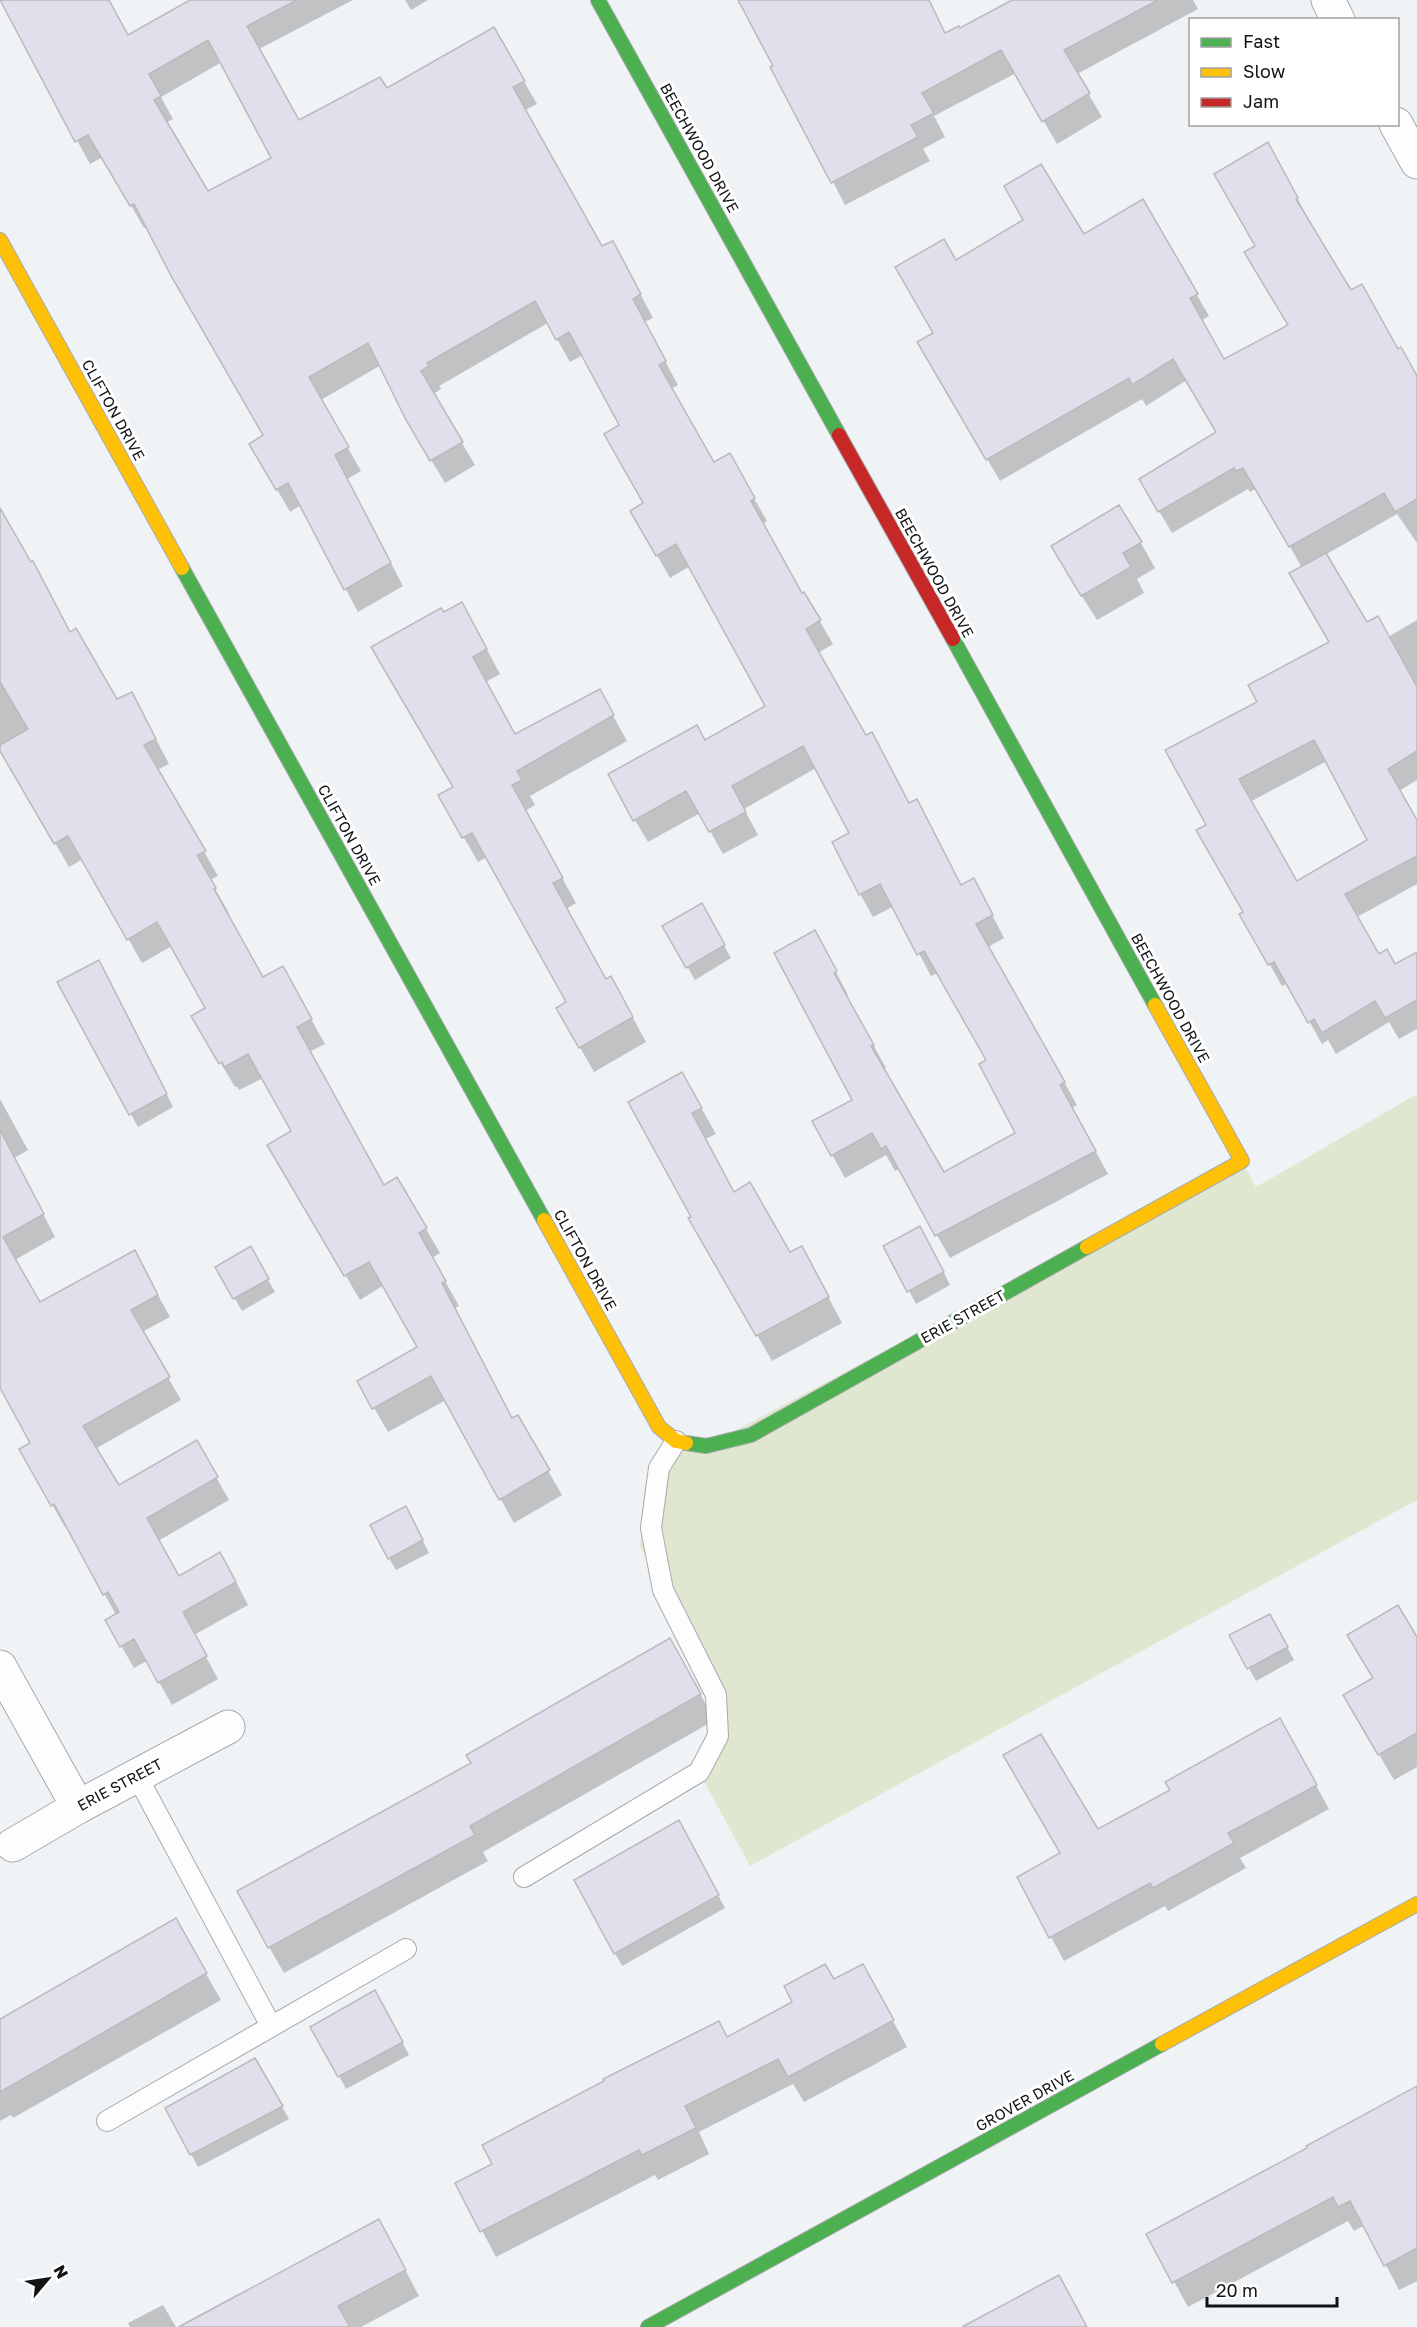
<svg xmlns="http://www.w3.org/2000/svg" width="1417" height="2327" viewBox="0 0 1417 2327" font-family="'Golos Text',sans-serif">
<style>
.green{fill:#e0e7d0}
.shadow{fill:#0003;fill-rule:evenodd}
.building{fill:#e2deeb;stroke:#b8babc;stroke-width:1.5;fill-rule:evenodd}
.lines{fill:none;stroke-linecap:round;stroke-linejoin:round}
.lane-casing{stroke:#a7a9ab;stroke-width:22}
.street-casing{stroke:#a7a9ab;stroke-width:35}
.fast-casing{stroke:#a7a9ab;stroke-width:16}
.slow-casing{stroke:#a7a9ab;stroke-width:16}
.jam-casing{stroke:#a7a9ab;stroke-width:16}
.lane{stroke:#fdfdfe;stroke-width:20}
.street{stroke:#fdfdfe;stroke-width:33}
.fast{stroke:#4caf50;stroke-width:14}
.slow{stroke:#ffc107;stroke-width:14}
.jam{stroke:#c62828;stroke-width:14}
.labels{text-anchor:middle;stroke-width:6;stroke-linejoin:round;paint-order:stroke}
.street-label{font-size:15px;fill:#121315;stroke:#fff}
</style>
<rect width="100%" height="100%" fill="#f0f3f6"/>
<!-- green -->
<polygon class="green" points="1417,1094 1417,1500 750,1866 699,1772 718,1736 716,1695 640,1546 644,1494 676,1441 706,1446 1242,1161 1256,1187"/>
<!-- shadow -->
<g class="shadow">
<path d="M0,0H108L128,37L193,0H353L259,49L299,122L386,90L494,29L537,104L525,110L602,248L625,265L653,318L644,322L678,385L671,389L714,464L729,455L767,521L763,524L802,595L804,594L833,644L818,653L866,737L909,804L916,801L961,886L986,903L1004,938L988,947L1077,1105L1072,1108L1108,1174L950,1258L899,1169L895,1171L886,1155L845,1178L814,1122L854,1100L827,955L848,995L846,996L886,1068L883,1069L943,1174L1017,1134L988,1061L938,973L931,976L894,906L873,917L860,894L851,834L816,768L744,809L758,835L723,854L700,813L648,842L635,820L705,742L768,706L690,566L670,578L632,511L645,504L621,426L583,355L570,362L548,323L439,386L441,389L433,394L475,465L445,483L407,419L381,365L321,400L361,471L347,479L403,586L358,612L301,505L290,512L251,444L265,436L147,226L144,228L103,157L90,164ZM222,62L273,158L208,193L166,123L173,119L161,97Z"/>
<polygon points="405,0 428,0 411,10"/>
<polygon points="739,0 929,0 946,35 960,30 1015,0 1193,0 1198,9 1077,74 1102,117 1057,144 1016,73 934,116 945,137 923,149 930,161 845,205"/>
<path d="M1280,166L1309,220L1308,221L1351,292L1398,351L1417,379V543L1397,514L1325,555L1367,624L1388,637L1417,620V780L1399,791L1417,823V884L1357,917L1379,956L1395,966L1417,960V1029L1399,1039L1389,1022L1336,1054L1328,1040L1322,1044L1288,983L1282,986L1241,914L1245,912L1208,826L1259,702L1331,643L1302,568L1257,488L1250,492L1248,489L1172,533L1141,480L1218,433L1187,380L1146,406L1142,399L1000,481L919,342L935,334L955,261L1083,236L1143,202L1209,316L1202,320L1224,361L1289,325L1257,246ZM1327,761L1369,841L1296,882L1250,802Z"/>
<polygon points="0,511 30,564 33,563 47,587 71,633 117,701 145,718 169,764 157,770 218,876 210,880 229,913 227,914 263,978 296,992 325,1044 309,1052 384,1187 397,1179 440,1253 432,1258 459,1306 455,1308 512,1420 517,1417 562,1495 514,1523 446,1400 388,1432 359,1382 419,1347 384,1285 360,1300 269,1145 293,1131 263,1078 239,1090 237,1086 235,1087 193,1016 207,1009 172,946 142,963 83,859 69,867 0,748"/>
<polygon points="1141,543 1155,568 1137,579 1144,593 1097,620 1067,573"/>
<polygon points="476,629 500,674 486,682 515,735 599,691 627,741 530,796 535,805 525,811 576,903 566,909 606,981 625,1003 646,1042 594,1072 558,1009 568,1003 487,857 478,862 440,796 455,788"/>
<polygon points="701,905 731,958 695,980 664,926"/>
<polygon points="106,974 173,1107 138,1127 59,983"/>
<polygon points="682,1074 716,1134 705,1139 734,1193 790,1254 816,1274 842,1323 772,1361 690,1218 693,1217"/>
<polygon points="0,1099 28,1150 14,1158 55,1237 15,1260 40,1304 147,1275 170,1317 142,1332 181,1400 95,1449 119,1487 196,1442 229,1500 158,1541 179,1578 233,1576 248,1605 194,1635 218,1679 172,1705 147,1661 134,1668 107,1621 116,1615 67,1526 65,1527 21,1450 32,1443 0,1384"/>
<polygon points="927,1240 950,1285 916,1304 885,1246"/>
<polygon points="250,1248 275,1292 242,1311 217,1268"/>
<polygon points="413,1521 429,1553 396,1570 389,1558"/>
<polygon points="1277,1628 1294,1660 1256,1681 1231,1636"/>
<polygon points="1417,1640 1417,1767 1394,1780 1345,1696 1375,1679"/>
<polygon points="684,1666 715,1720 483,1852 488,1861 284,1973 269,1947"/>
<polygon points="1293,1744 1329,1809 1240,1858 1246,1868 1168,1911 1165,1906 1064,1961 1019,1877 1062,1854 1097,1831 1172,1791"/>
<polygon points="685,1834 725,1908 622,1966 576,1881"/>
<polygon points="175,1920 221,2000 13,2118 11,2115 0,2121 0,2021"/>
<polygon points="833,1981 877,1991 907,2047 804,2102 793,2084 699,2132 709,2154 658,2180 655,2175 496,2257 457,2183"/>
<polygon points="382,2005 409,2055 346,2089 339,2076"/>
<polygon points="255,2060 289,2119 198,2167 167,2108"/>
<polygon points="1417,2087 1417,2281 1399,2290 1365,2225 1354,2231 1348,2221 1188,2307 1148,2234 1309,2148"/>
<polygon points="393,2247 419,2296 361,2327 177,2327 238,2294 239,2296"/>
<polygon points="163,2305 176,2327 130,2327 128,2323"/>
</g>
<!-- building -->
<g class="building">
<path d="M0,0H109L128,35L190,0H297L247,26L299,120L380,77L387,88L494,27L525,81L513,87L602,246L613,241L641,294L633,299L666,361L659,365L714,462L730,453L755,498L751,501L802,593L804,592L821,620L806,629L866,735L872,732L909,803L917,799L961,885L974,878L993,915L976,924L1065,1082L1060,1085L1096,1151L935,1236L886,1146L881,1149L872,1133L831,1156L812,1121L852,1100L774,953L815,930L837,971L834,973L874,1045L871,1046L944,1172L1015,1133L979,1064L986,1060L924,951L917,955L880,884L859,895L832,842L849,833L803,746L732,786L746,812L709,832L686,791L633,821L608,774L697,725L705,740L765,706L676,544L656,556L630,511L643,503L604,434L619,425L569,332L556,340L535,301L427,363L429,366L421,371L463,442L430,461L406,420L368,343L309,377L349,447L335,455L391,563L344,590L288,483L276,490L249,444L263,435L170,274L134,204L130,206L88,135L75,142ZM208,40L271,158L208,191L154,100L161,96L149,74Z"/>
<polygon points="738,0 929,0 945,33 959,26 960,28 1012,0 1158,0 1064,50 1090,93 1042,122 1001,50 922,93 934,113 911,125 918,137 831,183 770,67 773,66"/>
<polygon points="1268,142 1298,198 1296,199 1351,290 1362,284 1398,349 1401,347 1417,376 1417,499 1395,512 1384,493 1289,547 1243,468 1236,471 1234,468 1158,512 1139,479 1216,432 1173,359 1132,385 1129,378 986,460 917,342 933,333 895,267 944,239 956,260 1023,220 1004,186 1041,164 1084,234 1143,199 1198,294 1190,298 1224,359 1288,325 1244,252 1255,246 1214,174"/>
<polygon points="1119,505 1142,542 1123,553 1131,567 1081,596 1051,546"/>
<polygon points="0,508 31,562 33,561 70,632 76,628 117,699 132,692 156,739 144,745 206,851 197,855 216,888 214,889 263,977 283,966 312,1019 297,1027 384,1185 397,1177 427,1228 419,1233 446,1281 442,1283 512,1418 518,1415 550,1470 499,1500 431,1376 372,1409 357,1381 417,1347 369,1262 344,1276 267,1145 291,1131 248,1054 224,1067 222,1062 219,1064 191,1016 205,1008 157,922 127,940 68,836 54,844 0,751 0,745 28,729 0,682"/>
<path d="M1326,553L1367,622L1378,616L1417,687V751L1388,769L1417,820V856L1345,894L1379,954L1387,949L1395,964L1417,952V1000L1385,1018L1375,1001L1322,1033L1314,1019L1308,1023L1274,962L1268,965L1239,914L1243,912L1196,830L1206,825L1165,750L1257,702L1248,685L1329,642L1289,573ZM1314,740L1367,840L1297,881L1239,779Z"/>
<polygon points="462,602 487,649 473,657 515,734 600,689 614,715 517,771 522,780 512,785 563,878 553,883 606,979 611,976 633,1017 579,1048 556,1008 566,1002 472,833 462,838 438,795 453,787 371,647 441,608 444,612"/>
<polygon points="702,903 725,945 686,968 662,926"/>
<polygon points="99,960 167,1094 129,1115 57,982"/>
<polygon points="682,1072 702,1108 692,1113 734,1192 750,1182 790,1252 802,1246 829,1297 756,1336 688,1218 691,1217 628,1102"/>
<polygon points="0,1130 44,1214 3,1237 40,1302 135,1250 158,1295 131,1310 170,1377 83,1426 119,1485 197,1440 218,1477 147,1518 179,1576 220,1552 236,1582 183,1612 207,1656 158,1683 134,1639 120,1647 105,1620 119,1612 108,1592 103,1595 54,1504 51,1506 19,1449 30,1443 0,1388"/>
<polygon points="920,1226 944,1272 907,1292 883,1246"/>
<polygon points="251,1246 269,1279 233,1299 215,1267"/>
<polygon points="406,1506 423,1540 388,1559 370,1525"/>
<polygon points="1398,1605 1417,1637 1417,1733 1378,1755 1343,1695 1373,1678 1347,1635"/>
<polygon points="1270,1614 1288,1647 1247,1669 1229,1635"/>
<polygon points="670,1638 701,1694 470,1826 475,1835 268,1948 237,1891 471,1763 466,1755"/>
<polygon points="1280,1718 1317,1785 1228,1833 1234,1843 1153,1888 1150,1883 1049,1938 1017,1877 1060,1853 1003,1755 1041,1734 1098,1829 1170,1790 1165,1782"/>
<polygon points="679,1820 719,1895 614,1954 574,1880"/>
<polygon points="176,1918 207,1973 0,2092 0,2019"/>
<polygon points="825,1964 834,1979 863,1964 894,2020 788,2077 778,2059 685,2106 696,2128 642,2155 639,2150 480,2232 455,2183 492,2164 482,2145 604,2081 603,2079 719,2021 727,2037 792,2002 784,1986"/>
<polygon points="375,1990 403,2042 338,2077 310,2027"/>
<polygon points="255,2058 283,2106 190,2155 165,2108"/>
<polygon points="1417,2086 1417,2248 1384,2266 1350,2201 1338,2207 1333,2197 1172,2283 1146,2234 1307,2148 1306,2146"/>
<polygon points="379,2219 406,2270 338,2306 350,2327 179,2327"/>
<polygon points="1059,2275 1087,2327 962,2327"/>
</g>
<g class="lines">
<defs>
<g id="lane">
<polyline points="137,1776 271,2026"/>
<polyline points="524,1877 699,1772 718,1736 716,1695 663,1590 651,1528 659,1468 676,1441"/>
<polyline points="107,2121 406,1949"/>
</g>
<g id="street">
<polyline points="1328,0 1338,20"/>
<polyline points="1396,124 1417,162"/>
<polyline points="0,1667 78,1807"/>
<polyline points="13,1845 78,1807 228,1727"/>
</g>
<g id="fast">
<polyline points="598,0 839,435"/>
<polyline points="182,568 544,1220"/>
<polyline points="953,639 1155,1005"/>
<polyline points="686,1443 706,1446 751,1435 1087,1247"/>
<polyline points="648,2327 1162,2044"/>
</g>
<g id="slow">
<polyline points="0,240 182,568"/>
<polyline points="544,1220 659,1427 676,1441 686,1443"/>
<polyline points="1087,1247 1242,1161 1155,1005"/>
<polyline points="1162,2044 1417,1904"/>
</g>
<polyline id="jam" points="839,435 953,639"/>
</defs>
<!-- lane casing -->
<use href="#lane" class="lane-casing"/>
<!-- street casing -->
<use href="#street" class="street-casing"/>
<!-- fast casing -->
<use href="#fast" class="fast-casing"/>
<!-- slow casing -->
<use href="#slow" class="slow-casing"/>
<!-- jam casing -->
<use href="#jam" class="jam-casing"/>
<!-- lane -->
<use href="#lane" class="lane"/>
<!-- street -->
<use href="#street" class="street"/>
<!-- fast -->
<use href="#fast" class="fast"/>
<!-- slow -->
<use href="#slow" class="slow"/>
<!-- jam -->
<use href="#jam" class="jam"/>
</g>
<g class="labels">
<!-- street labels -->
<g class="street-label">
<text transform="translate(699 148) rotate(61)" y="5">BEECHWOOD DRIVE</text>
<text transform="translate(113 410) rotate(61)" y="5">CLIFTON DRIVE</text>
<text transform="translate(934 573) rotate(61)" y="5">BEECHWOOD DRIVE</text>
<text transform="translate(349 835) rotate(61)" y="5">CLIFTON DRIVE</text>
<text transform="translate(1170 998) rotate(61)" y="5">BEECHWOOD DRIVE</text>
<text transform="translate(585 1260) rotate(61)" y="5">CLIFTON DRIVE</text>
<text transform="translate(963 1317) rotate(-29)" y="5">ERIE STREET</text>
<text transform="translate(120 1785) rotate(-28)" y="5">ERIE STREET</text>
<text transform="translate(1025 2101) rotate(-29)" y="5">GROVER DRIVE</text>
</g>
</g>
<!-- legend -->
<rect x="1189" y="18" width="210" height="108" fill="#ffffff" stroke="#a0a1a1" stroke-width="1.5"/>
<rect x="1201" y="38" width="30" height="9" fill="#4caf50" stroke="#a0a1a1" stroke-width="1.5"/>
<text x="1243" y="48" font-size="18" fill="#121315">Fast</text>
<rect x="1201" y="68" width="30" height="9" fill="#ffc107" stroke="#a0a1a1" stroke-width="1.5"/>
<text x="1243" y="78" font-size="18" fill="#121315">Slow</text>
<rect x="1201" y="98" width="30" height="9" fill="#c62828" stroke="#a0a1a1" stroke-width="1.5"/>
<text x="1243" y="108" font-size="18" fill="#121315">Jam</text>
<!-- north arrow -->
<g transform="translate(48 2279) rotate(61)" stroke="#ffffff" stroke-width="4.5" paint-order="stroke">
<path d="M0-4.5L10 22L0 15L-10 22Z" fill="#121315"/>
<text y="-9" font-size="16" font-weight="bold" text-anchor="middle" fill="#121315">N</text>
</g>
<!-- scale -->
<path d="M1207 2297v9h130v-9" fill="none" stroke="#121315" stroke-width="3"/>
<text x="1216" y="2297" font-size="18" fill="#121315" stroke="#ffffff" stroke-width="4.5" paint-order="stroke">20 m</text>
</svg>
